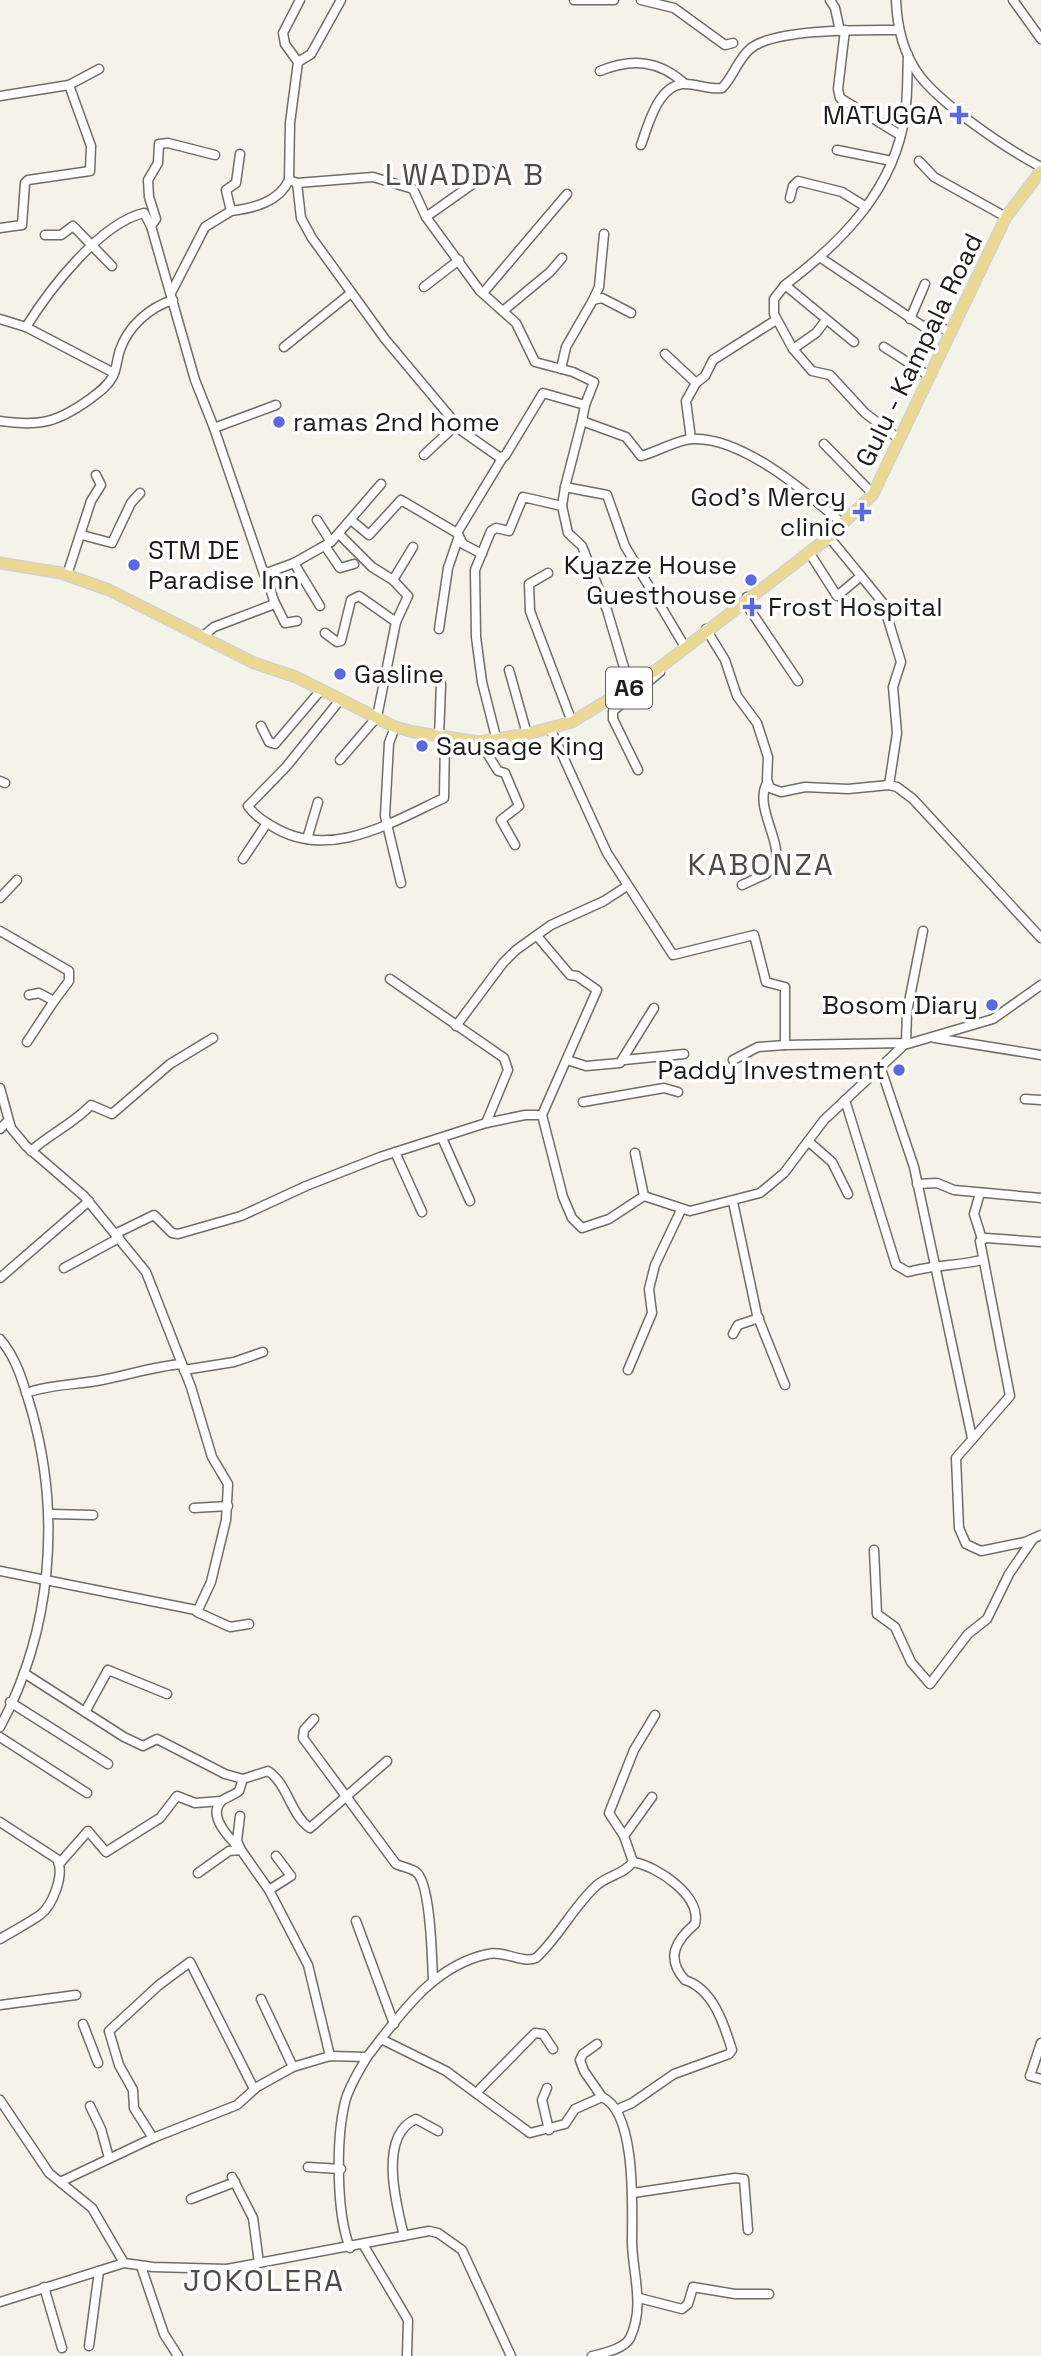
<svg xmlns="http://www.w3.org/2000/svg" width="1041" height="2356" viewBox="0 0 1041 2356" font-family="'Space Grotesk',sans-serif">
<style>
.lines{fill:none;stroke-linecap:round;stroke-linejoin:round}
.minor-casing{stroke:#6f6d65;stroke-width:11}
.major-casing{stroke:#d2d2d1;stroke-width:13}
.minor{stroke:#fff;stroke-width:8}
.major{stroke:#ecd991;stroke-width:10}
.poi-dot{fill:#5a69e0;stroke:#fff;stroke-width:2.5}
.labels{text-anchor:middle;stroke-width:7;stroke-linejoin:round;paint-order:stroke}
.shield{fill:#fff;stroke:#61605e;stroke-width:2}
.shield-label{font-size:24px;font-weight:bold;fill:#1d1c19}
.poi-label{font-size:26px;fill:#1d1c19;stroke:#fff;text-anchor:end}
.street-label{font-size:26px;fill:#1d1c19;stroke:#fff}
.quarter-label{font-size:30px;letter-spacing:2px;fill:#4e4c44;stroke:#fff}
</style>
<rect width="100%" height="100%" fill="#f5f2e9"/>
<g class="lines">
<defs>
<g id="minor">
<polyline points="574,0 614,0"/>
<polyline points="641,0 674,8 725,45 733,43"/>
<polyline points="830,0 835,8 840,31"/>
<path d="M896,0C897,25 902,50 917,72C938,103 1007,149 1041,167"/>
<polyline points="1013,0 1041,39"/>
<polyline points="845,30 838,89 840,98 900,135"/>
<polyline points="298,62 311,54 341,0"/>
<path d="M600,71C632,58 659,60 685,84"/>
<polyline points="0,96 69,85 99,69"/>
<path d="M641,145C648,125 658,86 683,84C696,83 708,90 722,88C733,77 738,59 750,49C774,28 866,30 899,30"/>
<polyline points="837,150 892,161"/>
<path d="M240,154L236,183L226,190L231,211C254,208 279,202 289,180"/>
<polyline points="919,161 934,177 1006,217"/>
<polyline points="297,183 301,218 312,238 385,339 462,431 499,457 505,456 543,393 585,405 594,382 573,372 535,362 516,323 480,291 426,217 413,189 373,177 297,183 289,180 290,123 298,62 285,44 283,33 300,0"/>
<polyline points="790,198 793,186 798,181 842,192 866,207"/>
<polyline points="426,217 491,171"/>
<polyline points="151,226 156,219 149,197 148,180 158,163 159,144 168,143 215,155"/>
<polyline points="0,228 22,225 25,183 28,180 90,171 91,146 69,85"/>
<polyline points="45,235 61,235 73,226 112,266"/>
<polyline points="821,258 924,327 932,322 951,333"/>
<polyline points="785,285 854,342"/>
<polyline points="424,287 459,260"/>
<polyline points="171,293 205,227 231,211"/>
<polyline points="483,293 567,194"/>
<polyline points="593,300 599,287 604,234"/>
<polyline points="503,311 550,272 562,258"/>
<polyline points="0,319 26,327 114,373"/>
<polyline points="910,319 925,284"/>
<path d="M26,327C49,290 100,223 144,213L151,226L195,380L214,428"/>
<polyline points="284,347 351,293"/>
<polyline points="884,347 929,376"/>
<polyline points="793,349 816,333 826,320"/>
<polyline points="665,354 696,383"/>
<polyline points="561,369 566,347 593,300 602,298 631,313"/>
<polyline points="276,405 214,428 264,574 294,563 331,542 381,484"/>
<path d="M585,405L582,421L626,437L641,456C657,452 676,440 692,439C742,436 807,493 843,524"/>
<path d="M0,421C40,427 58,422 90,399C99,392 108,386 113,376C117,368 117,358 120,350C128,326 150,307 173,300"/>
<polyline points="691,439 686,401 696,383 705,376 713,360 776,320"/>
<path d="M899,439L865,413L830,375L812,371L793,349L774,314V299L785,285C842,242 895,189 905,114C908,95 907,75 908,55"/>
<polyline points="824,444 873,494"/>
<polyline points="424,455 457,424"/>
<polyline points="565,487 582,421"/>
<polyline points="317,520 331,542"/>
<polyline points="351,520 369,535 401,500 457,533 463,544 482,554"/>
<polyline points="457,533 503,457"/>
<polyline points="82,535 112,543 131,503 140,493"/>
<polyline points="829,537 861,576"/>
<polyline points="325,546 340,568 354,564"/>
<polyline points="809,552 837,596 861,576 883,603 901,662 893,687 897,733 889,785"/>
<polyline points="294,563 320,606"/>
<polyline points="548,573 529,584 530,611 572,722"/>
<polyline points="67,575 91,501 101,485 96,475"/>
<polyline points="393,580 413,547"/>
<polyline points="747,597 746,604 798,681"/>
<polyline points="274,601 285,623 297,621"/>
<polyline points="439,629 448,568 459,536"/>
<polyline points="706,629 725,660 737,696 757,723 768,757 767,780 770,788 781,792 805,787 848,789 889,785 897,787 913,799 1041,938"/>
<polyline points="325,633 337,642 341,641 351,600 359,596 396,622"/>
<polyline points="203,636 214,627 272,605 274,601 266,575"/>
<polyline points="509,670 527,734"/>
<polyline points="630,688 607,610 582,546 568,533 562,506 565,487 607,495 625,546 685,647"/>
<path d="M340,700L286,767L248,806C254,815 263,821 272,826C329,862 392,822 444,798L445,739"/>
<polyline points="261,726 269,742 275,744 321,690"/>
<polyline points="395,727 389,743 385,816 401,883"/>
<polyline points="550,728 607,853 673,955 754,935 766,982 785,987 785,1045 906,1043 907,1012 923,931"/>
<polyline points="439,738 441,684"/>
<polyline points="497,741 482,682 476,637 475,570 491,531 496,528 509,531 523,497 562,506"/>
<polyline points="443,746 487,753 498,771 505,773 519,806 501,820 515,845"/>
<polyline points="340,760 377,717 396,622 408,596 393,580 372,567 340,535"/>
<polyline points="638,770 613,719 613,711 660,672"/>
<polyline points="0,781 5,783"/>
<polyline points="307,839 318,802"/>
<polyline points="243,859 267,823"/>
<path d="M742,885L766,874L776,864C781,838 754,807 767,783"/>
<polyline points="0,898 17,880"/>
<polyline points="0,931 69,971 69,981 54,1001 39,993 29,995"/>
<polyline points="537,936 570,975 577,976 597,990 542,1115 563,1197 572,1218 582,1228 609,1219 644,1196 690,1211 760,1193 784,1173 824,1120 904,1045 993,1019 1041,985"/>
<polyline points="390,979 504,1058 508,1070 486,1123"/>
<polyline points="456,1026 503,963 516,950 551,925 604,901 627,886"/>
<polyline points="935,1038 1041,1055"/>
<polyline points="27,1042 54,1001"/>
<polyline points="567,1060 586,1066 620,1063 654,1008"/>
<polyline points="624,1060 684,1054"/>
<polyline points="733,1060 758,1047 785,1045"/>
<polyline points="880,1066 914,1167 972,1438"/>
<polyline points="0,1088 11,1128 26,1146 84,1196 115,1234 154,1215 172,1233 178,1234 241,1216 306,1186 380,1157 486,1123 525,1115 542,1115"/>
<polyline points="1025,1099 1041,1100"/>
<path d="M845,1100L896,1265L908,1272C933,1265 956,1266 982,1260"/>
<polyline points="583,1102 664,1088 678,1092"/>
<polyline points="0,1129 8,1121"/>
<polyline points="442,1138 470,1201"/>
<polyline points="808,1141 832,1162 848,1194"/>
<path d="M31,1151C51,1133 73,1124 91,1105L112,1114L170,1064L213,1038"/>
<polyline points="395,1152 422,1212"/>
<polyline points="635,1153 644,1196"/>
<polyline points="917,1184 937,1183 954,1190 1041,1198"/>
<polyline points="980,1193 974,1214 982,1239"/>
<polyline points="733,1202 757,1315 785,1385"/>
<polyline points="115,1234 146,1272 191,1387 212,1457 228,1484 226,1520 211,1582 197,1612 230,1627 249,1624"/>
<polyline points="1041,1242 986,1238 980,1241 1010,1396 956,1458 959,1528 966,1544 981,1551 1025,1542 1041,1535"/>
<polyline points="64,1268 119,1238"/>
<polyline points="0,1278 89,1201"/>
<polyline points="733,1334 738,1325 759,1318"/>
<path d="M0,1339C18,1360 24,1386 32,1412C61,1515 52,1631 0,1727"/>
<polyline points="184,1370 234,1362 263,1352"/>
<polyline points="628,1370 652,1313 649,1289 655,1265 681,1210"/>
<path d="M26,1393C51,1384 76,1385 102,1380C129,1375 155,1366 182,1364"/>
<polyline points="194,1508 228,1506"/>
<polyline points="50,1514 93,1515"/>
<polyline points="874,1550 877,1614 895,1627 911,1662 930,1684 968,1634 987,1619 1009,1574 1033,1539"/>
<polyline points="0,1571 196,1610"/>
<path d="M24,1673L124,1737L143,1746L157,1739L225,1774L243,1779L268,1771C288,1784 290,1814 310,1828L387,1761"/>
<polyline points="10,1702 108,1764"/>
<polyline points="85,1712 108,1670 167,1694"/>
<path d="M314,1719L304,1730L303,1738L396,1864C402,1867 411,1868 416,1872C431,1883 432,1961 433,1980"/>
<polyline points="0,1737 87,1793"/>
<path d="M240,1816L237,1841L241,1850C230,1839 205,1814 223,1800C227,1797 234,1795 239,1791L243,1779"/>
<path d="M0,1822L57,1859C65,1874 53,1905 40,1915C27,1924 13,1931 0,1939"/>
<polyline points="624,1836 652,1797"/>
<polyline points="276,1856 291,1876 269,1890 308,1965 330,2056"/>
<polyline points="59,1864 88,1831 106,1852 160,1818 177,1796 195,1803 221,1801"/>
<polyline points="198,1873 229,1851 241,1850 269,1890"/>
<polyline points="356,1921 394,2024"/>
<polyline points="261,1999 293,2067"/>
<polyline points="0,2005 76,1995"/>
<polyline points="83,2024 98,2063"/>
<path d="M381,2039L446,2071L530,2133L565,2124L575,2109L602,2097C637,2112 632,2210 632,2243C633,2275 645,2307 630,2338C624,2349 604,2353 592,2356"/>
<polyline points="1041,2043 1030,2076 1041,2079"/>
<polyline points="597,2044 583,2054 580,2060 584,2071 602,2097"/>
<polyline points="547,2088 542,2100 549,2130"/>
<polyline points="476,2093 535,2033 543,2034 553,2049"/>
<polyline points="0,2100 49,2173 92,2208 124,2263 153,2267 227,2269 429,2231 438,2233 462,2250 511,2356"/>
<polyline points="90,2106 101,2129 109,2158"/>
<path d="M616,2110L632,2103L674,2074L729,2054L732,2050C724,2024 713,1989 685,1980C665,1958 676,1940 695,1924C702,1896 657,1866 633,1862"/>
<polyline points="153,2138 134,2108 133,2090 119,2065 109,2031 159,1985 190,1962 254,2089"/>
<polyline points="308,2167 341,2169"/>
<polyline points="232,2177 253,2218 259,2263"/>
<path d="M60,2182L153,2138L237,2105L257,2087L293,2067L330,2056L367,2057C400,2015 432,1966 488,1954C504,1950 522,1964 536,1958C559,1937 573,1907 596,1886C608,1875 623,1875 633,1862L624,1836L609,1813L634,1750L655,1715"/>
<polyline points="633,2193 735,2178 744,2179 748,2230"/>
<polyline points="191,2199 235,2182"/>
<path d="M404,2236C396,2204 378,2135 416,2119L438,2131"/>
<polyline points="364,2246 408,2320 407,2356"/>
<path d="M350,2248C336,2213 336,2139 345,2102C349,2086 359,2071 367,2057"/>
<polyline points="141,2266 164,2334 178,2356"/>
<polyline points="44,2287 62,2348"/>
<polyline points="639,2298 682,2309 688,2304 693,2287 735,2294 769,2294"/>
<polyline points="0,2302 124,2263"/>
<polyline points="89,2346 99,2271"/>
</g>
<polyline id="major" points="0,563 61,573 109,590 254,663 296,677 395,727 414,732 479,742 527,734 572,722 658,669 829,537 873,494 1006,217 1041,171"/>
</defs>
<!-- minor casing -->
<use href="#minor" class="minor-casing"/>
<!-- major casing -->
<use href="#major" class="major-casing"/>
<!-- minor -->
<use href="#minor" class="minor"/>
<!-- major -->
<use href="#major" class="major"/>
</g>
<!-- markers -->
<g class="poi-dot">
<path d="M955.5 104.5h7v7h7v7h-7v7h-7v-7h-7v-7h7z"/>
<circle cx="279" cy="422" r="7"/>
<path d="M858.5 501.5h7v7h7v7h-7v7h-7v-7h-7v-7h7z"/>
<circle cx="134" cy="565" r="7"/>
<circle cx="751" cy="580" r="7"/>
<path d="M748.5 596.5h7v7h7v7h-7v7h-7v-7h-7v-7h7z"/>
<circle cx="340" cy="674" r="7"/>
<circle cx="422" cy="746" r="7"/>
<circle cx="992" cy="1005" r="7"/>
<circle cx="899" cy="1070" r="7"/>
</g>
<g class="labels">
<!-- shield labels -->
<rect class="shield" x="606" y="667.5" width="46" height="41" rx="5"/>
<g class="shield-label">
<text x="629" y="696">A6</text>
</g>
<!-- poi labels -->
<g class="poi-label">
<text x="943" y="124">MATUGGA</text>
<text x="293" y="431" text-anchor="start">ramas 2nd home</text>
<text x="846" y="506">God's Mercy<tspan x="846" dy="30">clinic</tspan></text>
<text x="148" y="559" text-anchor="start">STM DE<tspan x="148" dy="30">Paradise Inn</tspan></text>
<text x="737" y="574">Kyazze House<tspan x="737" dy="30">Guesthouse</tspan></text>
<text x="768" y="616" text-anchor="start">Frost Hospital</text>
<text x="354" y="683" text-anchor="start">Gasline</text>
<text x="436" y="755" text-anchor="start">Sausage King</text>
<text x="978" y="1014">Bosom Diary</text>
<text x="885" y="1079">Paddy Investment</text>
</g>
<!-- street labels -->
<g class="street-label">
<text transform="translate(919 350) rotate(-64)" y="9">Gulu - Kampala Road</text>
</g>
<!-- quarter labels -->
<g class="quarter-label">
<text x="465" y="185">LWADDA B</text>
<text x="761" y="875">KABONZA</text>
<text x="264" y="2291">JOKOLERA</text>
</g>
</g>
</svg>
